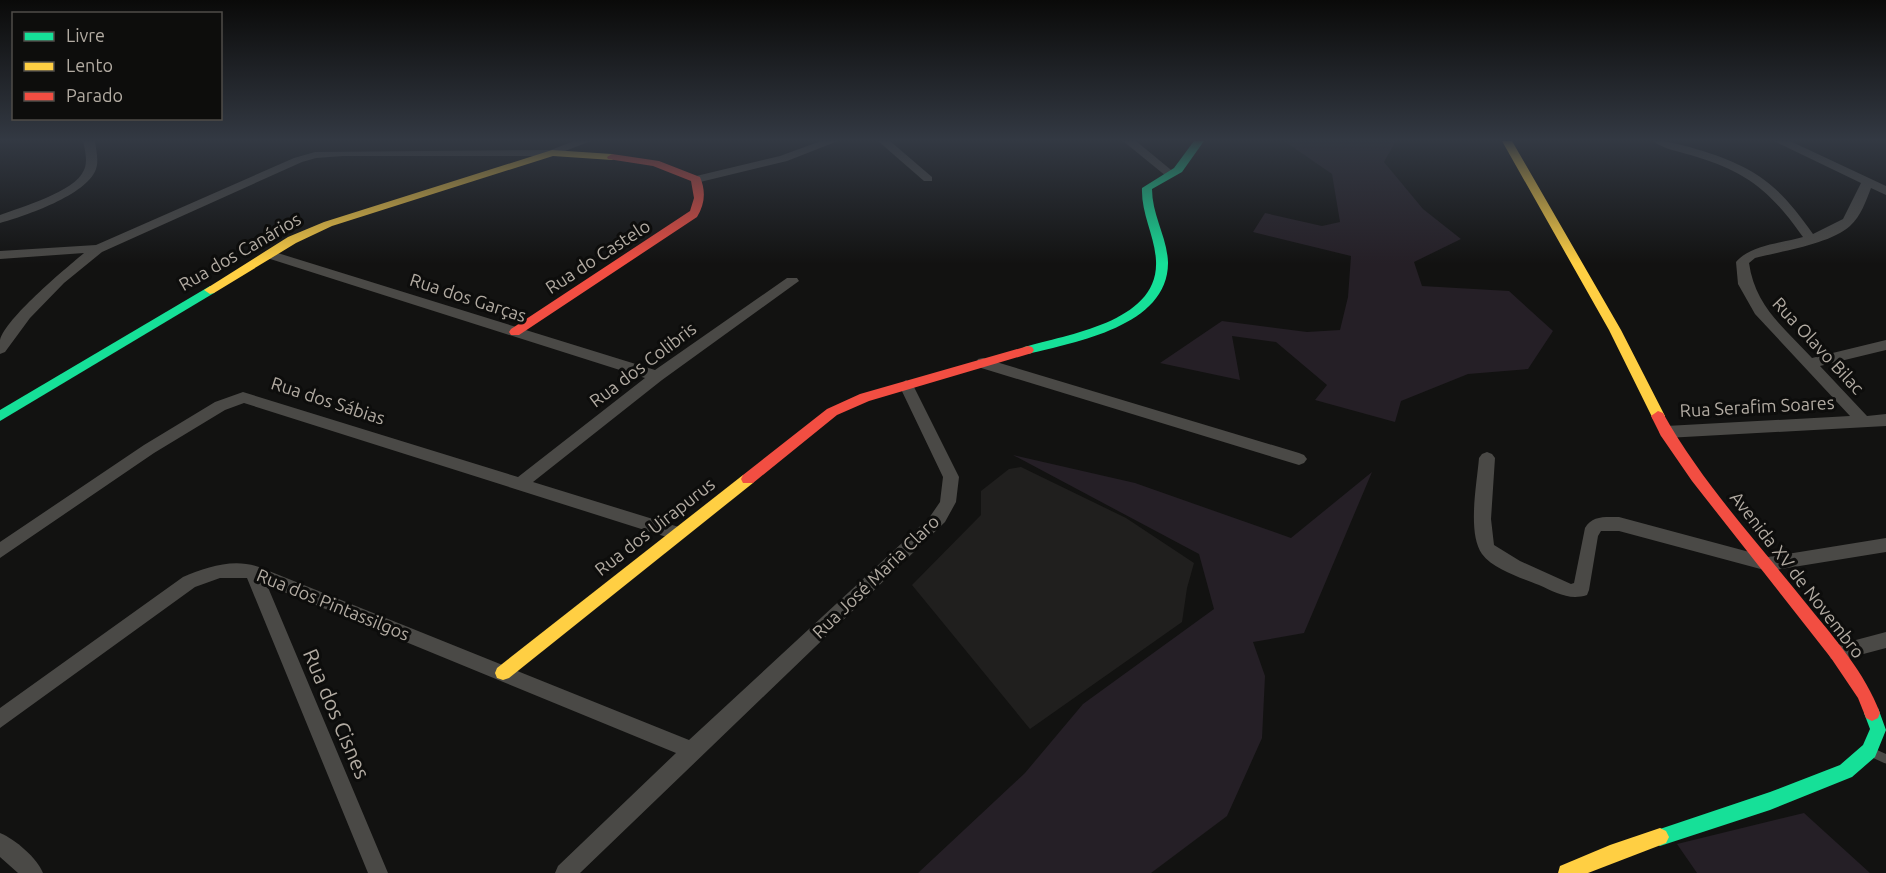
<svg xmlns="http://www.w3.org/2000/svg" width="1886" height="873" viewBox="0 0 1886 873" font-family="Ubuntu,sans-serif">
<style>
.built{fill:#201f1e}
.green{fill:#251f26}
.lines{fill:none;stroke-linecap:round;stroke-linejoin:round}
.lane{stroke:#4a4946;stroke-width:9}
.street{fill:#4a4946;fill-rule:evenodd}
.fast{fill:#16e098;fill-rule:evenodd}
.slow{fill:#ffcf43;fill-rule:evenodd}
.jam{fill:#f24e42;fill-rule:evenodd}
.labels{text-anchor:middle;stroke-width:6;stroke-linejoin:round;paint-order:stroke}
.street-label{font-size:18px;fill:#b2aba2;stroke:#0d0d0c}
.near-street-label{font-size:21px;fill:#b2aba2;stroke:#0d0d0c}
</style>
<rect width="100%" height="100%" fill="#121211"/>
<!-- built -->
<polygon class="built" points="1021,467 1126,518 1194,563 1187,588 1182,622 1030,729 912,585 981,515 981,491 1009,469"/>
<!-- green -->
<g class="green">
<polygon points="1284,141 1396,141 1384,162 1423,209 1461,239 1414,262 1422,286 1509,291 1553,331 1528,369 1468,374 1401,401 1395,422 1315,400 1327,385 1276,342 1232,336 1240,380 1160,363 1222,321 1307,332 1340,330 1348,297 1351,256 1253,232 1265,213 1322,226 1340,222 1332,174"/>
<polygon points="1013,455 1135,483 1291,538 1372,472 1304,633 1253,642 1265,676 1262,738 1227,816 1151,873 918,873 1025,773 1083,704 1214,609 1199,554"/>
<polygon points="1804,813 1870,873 1697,873 1677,844"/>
</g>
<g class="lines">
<!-- lane -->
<polyline class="lane" points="1873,753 1886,759"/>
<!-- street -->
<g class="street">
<path d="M83,141H95C96,150 99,161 96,169C87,195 25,216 0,223V215C21,207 75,192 84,170C88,162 85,150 83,141Z"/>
<path d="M574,141H591L552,156H343L316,158L302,162L102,252L64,283L30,318L5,352L0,354C0,350 0,344 0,340C6,318 65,269 84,253L0,259V251L96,245L294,158L315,152L551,150Z"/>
<polygon points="821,141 838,141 787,161 696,183 690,179 692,177 780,156"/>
<polygon points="878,141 890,141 932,177 932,181 924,181"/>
<polygon points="1123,141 1136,141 1176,174 1170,177 1166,176"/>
<path d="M1653,141C1671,141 1686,146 1703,151C1759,169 1780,187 1813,234L1843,219L1861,183L1774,141H1790L1886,186V195L1871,188C1866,201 1861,216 1850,226C1830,244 1782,251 1755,258L1749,263C1755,306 1784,328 1812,358L1886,340V350L1820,366L1867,416L1886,414V426L1666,438L1661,436L1659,432L1661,428L1666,426L1850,416L1755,314L1738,284L1736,262C1750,245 1782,243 1803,237L1800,233C1770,191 1746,172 1697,157C1683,152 1664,150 1653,141Z"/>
<polygon points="268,250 655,370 787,278 797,278 799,281 662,380 533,482 682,528 684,533 682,538 676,540 244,403 225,410 154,453 0,558 0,542 144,445 215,402 243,392 518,477 645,378 264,257 262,254"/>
<polygon points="983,358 1299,453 1304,455 1307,459 1304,463 1299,465 978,367 976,363 978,359"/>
<path d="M906,380L913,385L959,477L956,502L945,522L580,873H555L558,866L676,753L267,585L388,873H368L247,578H220L195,587L0,728V708L183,577C207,567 233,558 259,567L689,740L929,518L940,502L943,477L899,385Z"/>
<path d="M1487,452L1492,454L1495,458L1491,519L1494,545L1520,561L1571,584L1574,583L1585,528C1592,515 1606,517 1619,517L1768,557L1886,538V552L1768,571L1619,531H1601L1598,536L1589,590L1587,595C1569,601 1555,592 1539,585C1522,578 1494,570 1482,554C1467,533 1477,483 1479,458L1482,454Z"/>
<polygon points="1886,632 1886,648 1837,661 1831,659 1828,653 1831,647 1837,645"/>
<path d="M0,833C15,839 37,858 43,873H18L0,857Z"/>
</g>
<!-- fast -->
<g class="fast">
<path d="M1194,141H1204L1182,172L1152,189C1152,215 1167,237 1168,262C1169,326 1076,342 1028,354L1024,353L1022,350L1024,347C1068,334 1159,322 1156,261C1155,236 1141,214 1142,188L1174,168Z"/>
<polygon points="210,286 216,290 214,293 0,421 0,410"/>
<polygon points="1872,705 1878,708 1886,730 1875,757 1852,777 1770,810 1660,846 1654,843 1651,837 1654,831 1770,792 1840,765 1863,745 1870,729 1864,713 1866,708"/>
</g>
<!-- slow -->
<g class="slow">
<polygon points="1502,141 1512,141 1621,330 1665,416 1663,419 1653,419 1609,330"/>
<polygon points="552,150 612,154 617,157 612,160 553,156 332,226 296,243 214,293 210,294 204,290 288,237 324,222"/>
<polygon points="748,474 753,475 755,479 753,483 509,678 503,680 497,678 495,673 497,668 743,475"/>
<polygon points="1660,828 1666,831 1669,837 1666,843 1588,873 1558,873 1560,866 1610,845"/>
</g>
<!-- jam -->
<g class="jam">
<path d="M612,154L659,161L700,177C706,191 705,204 697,217L519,335H511L509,332L511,329L690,211L694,198L691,181L653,166L608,159L607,157Z"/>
<polygon points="1028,346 1032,347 1034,350 1032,353 869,401 837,415 753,483 743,483 741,479 743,475 827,409 860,394"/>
<path d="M1658,411L1663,413C1702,483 1759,544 1809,607C1836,640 1865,673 1880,713L1878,718L1872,721L1866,718L1858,698L1831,658L1692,481L1661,436L1651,416Z"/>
</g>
</g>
<!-- sky -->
<linearGradient id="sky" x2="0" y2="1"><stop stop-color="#0a0a09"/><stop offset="0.53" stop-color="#333943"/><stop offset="1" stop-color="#333943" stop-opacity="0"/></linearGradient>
<rect width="1886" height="264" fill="url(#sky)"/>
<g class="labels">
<!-- street labels -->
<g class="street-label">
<text transform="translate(240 252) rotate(-30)" y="6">Rua dos Canários</text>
<text transform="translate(598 257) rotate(-33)" y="6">Rua do Castelo</text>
<text transform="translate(468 298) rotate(18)" y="6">Rua dos Garças</text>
<text transform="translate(1818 346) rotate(47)" y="6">Rua Olavo Bilac</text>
<text transform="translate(643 365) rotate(-37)" y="6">Rua dos Colibris</text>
<text transform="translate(328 401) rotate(18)" y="6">Rua dos Sábias</text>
<text transform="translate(1757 407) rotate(-3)" y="6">Rua Serafim Soares</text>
<text transform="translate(655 527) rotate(-38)" y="6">Rua dos Uirapurus</text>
<text transform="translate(1797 575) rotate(52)" y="6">Avenida XV de Novembro</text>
<text transform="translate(876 577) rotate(-44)" y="6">Rua José Maria Claro</text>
<text transform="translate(333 605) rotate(22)" y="6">Rua dos Pintassilgos</text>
</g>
<!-- near-street labels -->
<g class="near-street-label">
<text transform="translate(336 714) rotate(67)" y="7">Rua dos Cisnes</text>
</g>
</g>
<!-- legend -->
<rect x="12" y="12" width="210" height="108" fill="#0d0d0c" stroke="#4f4c48" stroke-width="1.5"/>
<rect x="24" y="32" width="30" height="9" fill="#16e098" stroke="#4f4c48" stroke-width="1.5"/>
<text x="66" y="42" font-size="18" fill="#b2aba2">Livre</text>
<rect x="24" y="62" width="30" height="9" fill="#ffcf43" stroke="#4f4c48" stroke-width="1.5"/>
<text x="66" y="72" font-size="18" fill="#b2aba2">Lento</text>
<rect x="24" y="92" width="30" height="9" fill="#f24e42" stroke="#4f4c48" stroke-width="1.5"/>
<text x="66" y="102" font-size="18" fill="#b2aba2">Parado</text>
</svg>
